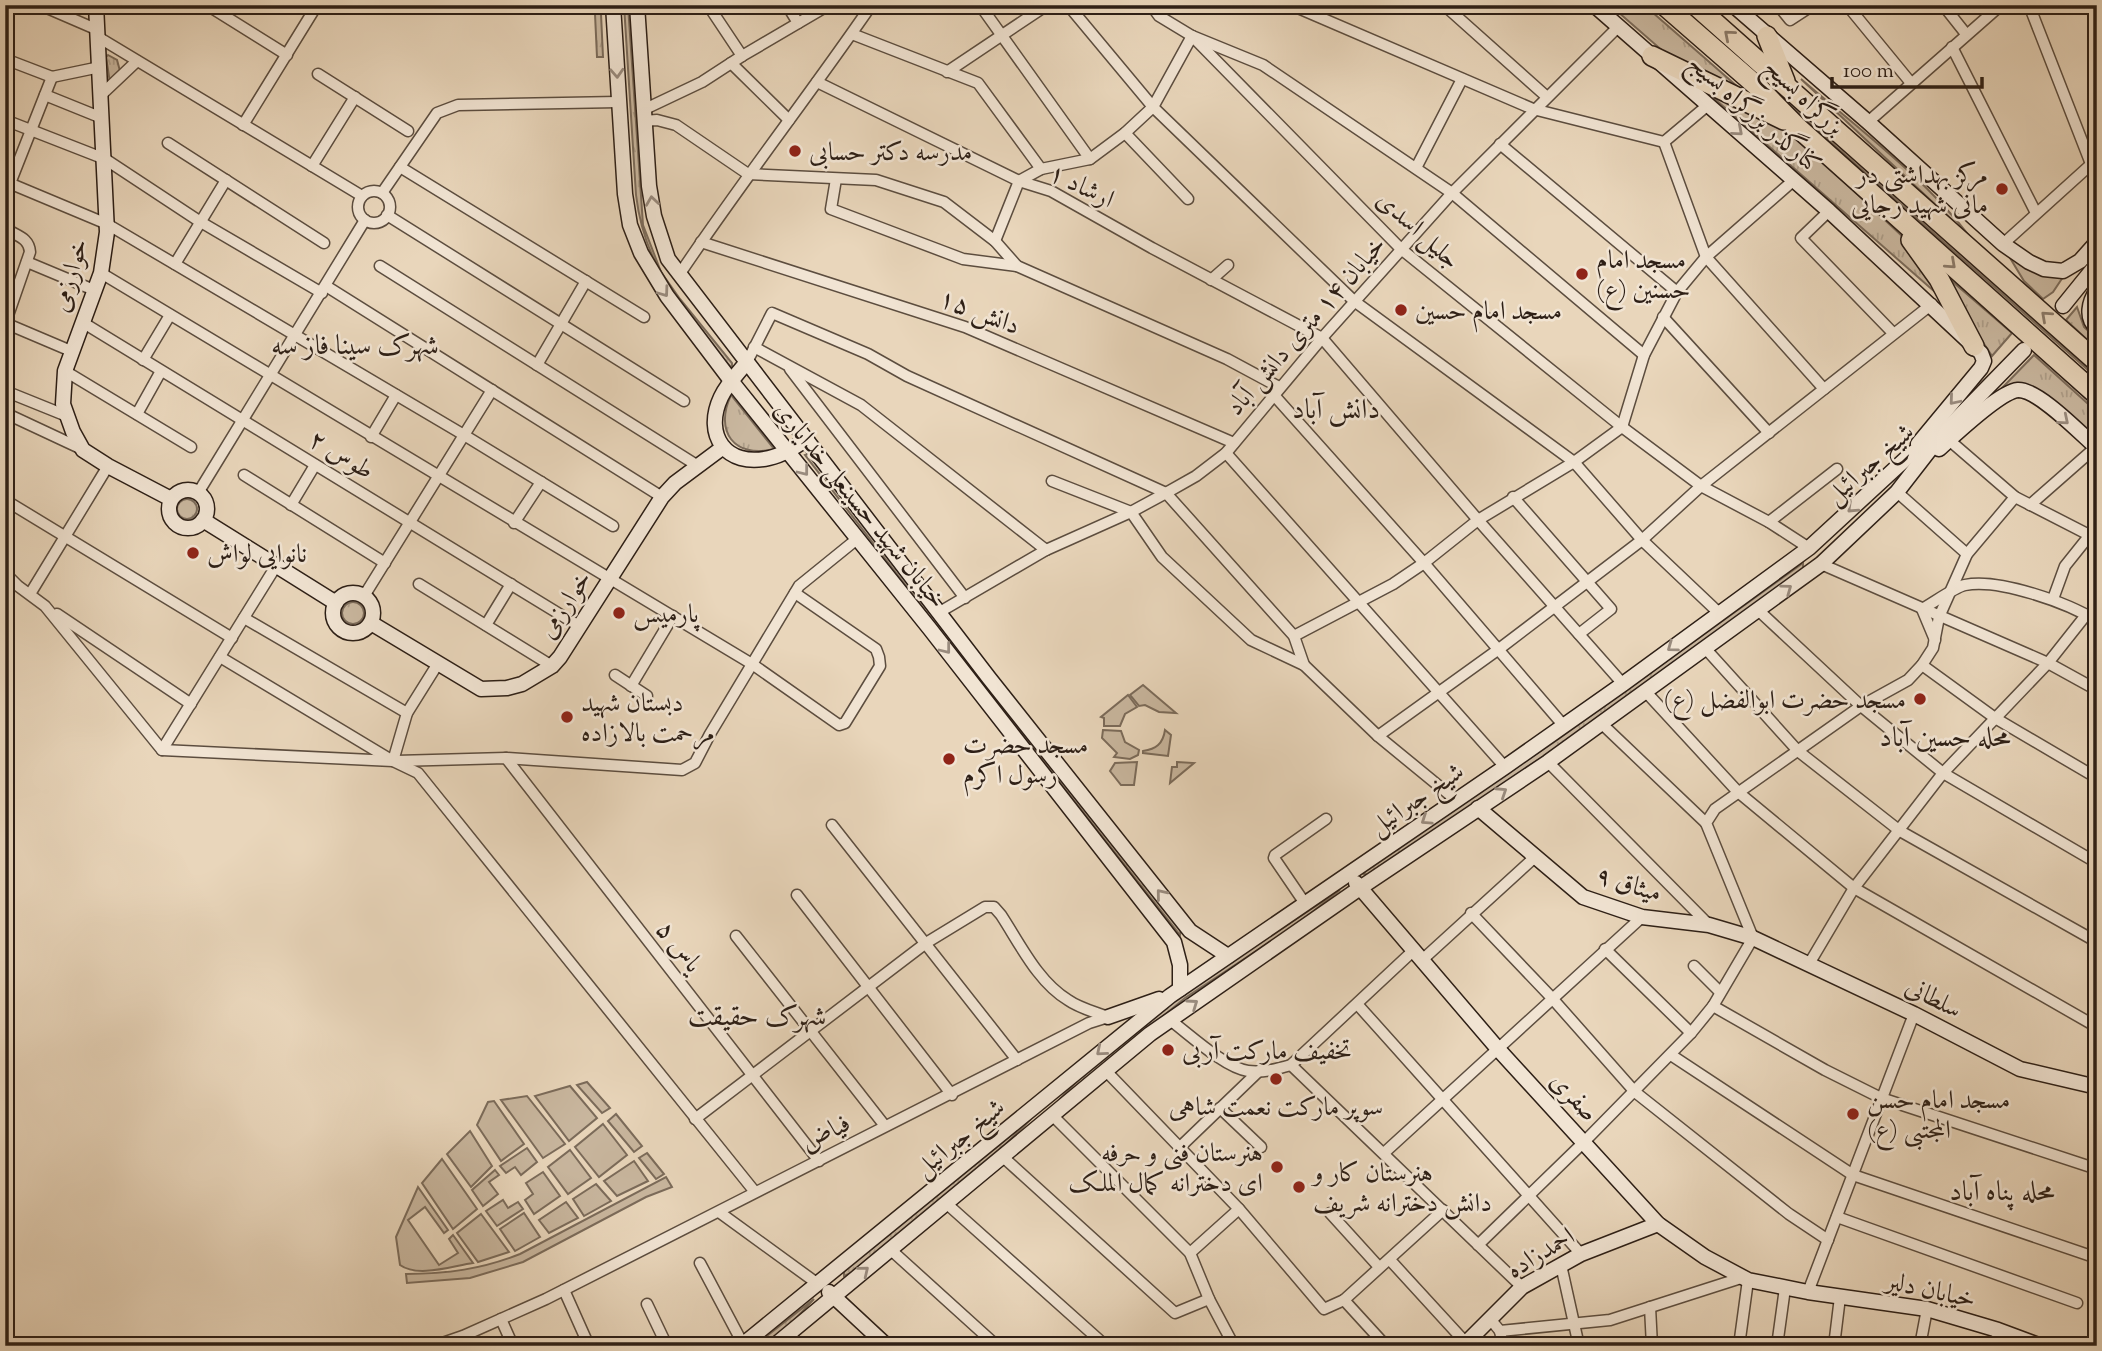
<svg xmlns="http://www.w3.org/2000/svg" width="2102" height="1351" viewBox="0 0 2102 1351" font-family="'Sorts Mill Goudy',Amiri,serif">
<style>
.grass{fill:url(#grass-tufts);stroke:#7b6b5a;stroke-width:2}
.park{fill:#c9b79f;stroke:#7b6b5a;stroke-width:2}
.lines{fill:none;stroke-linecap:round;stroke-linejoin:round}
.street-casing{stroke:#5c4d3f;stroke-width:13}
.secondary-casing{stroke:#2d1f16;stroke-width:17}
.highway-casing{stroke:#2d1f16;stroke-width:22}
.street{stroke:#f1e4d3;stroke-width:10}
.secondary{stroke:#f1e4d3;stroke-width:14}
.highway{stroke:#e9d6bb;stroke-width:19}
.oneway{stroke:#8b7a68}
.oneway2{stroke:#998b7e}
.poi-dot{fill:#8f2418;stroke:#f1e4d3;stroke-width:2.5}
.labels{text-anchor:middle;stroke-width:5;stroke-linejoin:round;paint-order:stroke}
.street-label{font-size:26px;fill:#2d1f16;stroke:#f1e4d3}
.poi-label{font-size:26px;fill:#2d1f16;stroke:#f1e4d3;text-anchor:start}
.neighbourhood-label{font-size:28px;fill:#2d1f16;stroke:#f1e4d3}
</style>
<defs>
<pattern id="grass-tufts" width="24" height="20" patternUnits="userSpaceOnUse" patternTransform="scale(1.75)"><rect width="24" height="20" fill="#c9b79f"/><path d="M3 7l-1-3M5 7V3M7 7l1-3M15 17l-1-3M17 17v-4M19 17l1-3" fill="none" stroke="#ad9d88"/></pattern>
</defs>
<rect width="100%" height="100%" fill="#e9d6bb"/>
<filter id="stains"><feTurbulence type="fractalNoise" baseFrequency=".00286" numOctaves="4"/><feColorMatrix values="0 0 0 0 .2 0 0 0 0 .09 0 0 0 0 .02 0 0 0 .5 -.17"/></filter>
<radialGradient id="worn" r=".72"><stop offset=".6" stop-color="#630" stop-opacity="0"/><stop offset="1" stop-color="#630" stop-opacity=".3"/></radialGradient>
<!-- grass -->
<g class="grass">
<path d="M624,5H628L643,225L661,272L680,299L732,363V368C721,359 713,346 704,335C668,289 643,254 636,195Z"/>
<polygon points="1610,5 1644,5 1746,94 1665,53"/>
<polygon points="1676,5 1684,5 2097,372 2097,378"/>
<polygon points="595,14 601,14 603,57 597,57"/>
<polygon points="108,55 117,60 120,71 110,83 106,57"/>
<path d="M1801,79C1859,129 1924,177 1971,238Z"/>
<polygon points="1708,93 1790,131 1902,236 1943,299"/>
<polygon points="2012,256 2065,274 2053,292 2043,299 2024,281 2010,258"/>
<polygon points="1932,264 2012,333 1992,356"/>
<polygon points="2077,307 2084,327 2097,339 2097,349 2066,320"/>
<polygon points="2034,355 2097,412 2097,442 2034,387 2019,385 2003,387"/>
<path d="M731,395L774,449C734,459 714,431 731,395Z"/>
<polygon points="808,454 1181,930 1180,935 964,661 805,455"/>
<circle cx="187" cy="509" r="10"/>
<polygon points="1803,563 1803,568 1793,577 1560,745 1369,875 1364,874 1365,870 1557,740"/>
<circle cx="353" cy="613" r="11"/>
<polygon points="1340,890 1296,925 1185,998 1056,1105 1060,1099 1084,1074 1182,994"/>
<polygon points="1031,1119 995,1155 851,1273 844,1276 844,1271"/>
<path d="M814,1299C801,1313 773,1346 754,1346Z"/>
</g>
<!-- park -->
<g class="park">
<polygon points="1143,685 1176,713 1159,712 1145,705 1139,706 1130,695"/>
<polygon points="1128,695 1137,707 1125,714 1120,726 1104,726 1104,718 1101,717"/>
<polygon points="1103,730 1121,731 1125,742 1139,750 1138,755 1130,759 1114,757 1117,753 1102,738"/>
<path d="M1165,730L1171,735L1168,756L1143,753V751C1156,749 1163,744 1165,730Z"/>
<polygon points="1137,762 1134,785 1121,785 1110,771 1115,763"/>
<polygon points="1177,762 1194,763 1170,783 1172,767 1177,767"/>
<polygon points="587,1082 610,1108 602,1113 577,1085"/>
<polygon points="570,1086 597,1118 569,1141 535,1096"/>
<polygon points="527,1096 565,1144 543,1158 501,1100"/>
<polygon points="494,1101 524,1144 501,1161 477,1125 488,1102"/>
<polygon points="616,1114 642,1146 634,1152 608,1121"/>
<polygon points="603,1124 627,1155 599,1177 575,1147"/>
<polygon points="470,1131 492,1166 471,1187 447,1154"/>
<polygon points="527,1148 537,1162 521,1175 515,1167 506,1173 500,1166"/>
<polygon points="570,1150 591,1178 568,1194 548,1167"/>
<polygon points="647,1153 664,1174 656,1179 639,1158"/>
<polygon points="442,1159 477,1209 453,1229 422,1183"/>
<polygon points="634,1161 648,1181 617,1196 604,1181"/>
<polygon points="495,1170 499,1175 489,1182 498,1194 483,1206 472,1190"/>
<polygon points="543,1172 560,1196 534,1214 525,1200 533,1194 526,1183"/>
<path d="M666,1177L672,1187L646,1197L523,1262L470,1278L407,1283L406,1274C447,1274 482,1269 520,1254Z"/>
<polygon points="596,1184 611,1201 584,1216 573,1199"/>
<path d="M418,1187L448,1230L444,1233L425,1207L408,1220L439,1265L458,1253L449,1239L453,1235L473,1263C452,1266 418,1278 400,1265L396,1237Z"/>
<polygon points="503,1200 508,1208 518,1202 523,1209 497,1226 486,1211"/>
<polygon points="566,1202 578,1218 549,1233 539,1220"/>
<polygon points="524,1213 540,1237 515,1251 500,1229"/>
<polygon points="481,1214 509,1252 478,1262 457,1233"/>
</g>
<g class="lines">
<defs>
<g id="street">
<polyline points="40,5 98,30"/>
<polyline points="207,5 287,55"/>
<polyline points="708,5 742,56"/>
<polyline points="787,5 798,23"/>
<polyline points="980,5 1090,159"/>
<polyline points="1068,5 1153,107 1354,301 1574,462 1642,540 1719,613"/>
<polyline points="1151,5 1159,16 1192,36 1263,65 1452,193 1644,355"/>
<polyline points="1291,5 1533,109 1664,142"/>
<polyline points="1444,5 1547,97"/>
<polyline points="1778,5 1790,20 1813,5"/>
<polyline points="1847,5 1911,83"/>
<polyline points="1943,5 1966,34"/>
<polyline points="2029,5 2091,164"/>
<polyline points="852,34 978,83 1041,169"/>
<polyline points="98,37 362,196"/>
<polyline points="1952,47 2036,213"/>
<polyline points="5,59 52,77"/>
<polyline points="731,63 789,120"/>
<polyline points="947,72 1047,5"/>
<polyline points="318,74 408,131"/>
<polyline points="52,77 100,67"/>
<polyline points="817,82 1019,181 1051,191 1152,248 1322,338 1478,520 1623,684"/>
<polyline points="45,95 102,118"/>
<polyline points="101,95 137,61"/>
<polyline points="643,110 702,82 742,56 829,5"/>
<polyline points="5,120 105,159 199,221 322,293"/>
<polyline points="643,121 657,120 676,125 748,174 876,180 944,202 995,241 1017,266 1227,359 1279,387"/>
<polyline points="1868,122 2001,5"/>
<polyline points="243,125 317,5"/>
<polyline points="1125,133 1188,199"/>
<polyline points="1664,142 1706,257 1824,389"/>
<polyline points="1664,142 1708,105"/>
<polyline points="168,143 324,243"/>
<polyline points="1500,144 1677,292"/>
<polyline points="312,166 355,97"/>
<polyline points="400,167 644,317"/>
<polyline points="1416,168 1462,79"/>
<polyline points="836,179 831,209 963,259 1017,266"/>
<polyline points="9,183 107,224 464,435 613,526"/>
<circle cx="374" cy="207" r="16"/>
<polyline points="382,193 437,113 458,105 618,102"/>
<polyline points="5,196 52,77"/>
<polyline points="1829,211 1801,238 1893,333"/>
<polyline points="387,215 684,401"/>
<path d="M5,228C16,236 29,237 30,252L5,324"/>
<polyline points="995,241 1019,181 1041,169 1090,159 1125,133 1153,107 1192,36 1401,249 1622,427 1701,486 1769,522 1809,548"/>
<polyline points="701,242 965,327 1234,443"/>
<polyline points="2003,244 2097,159"/>
<polyline points="27,262 94,290"/>
<polyline points="175,264 226,180"/>
<polyline points="380,266 698,466"/>
<polyline points="101,273 752,664 839,725 845,723 880,666 879,657 876,649 795,593"/>
<path d="M679,275C740,184 808,97 870,7L868,5"/>
<polyline points="1211,280 1228,265"/>
<polyline points="326,286 662,497"/>
<polyline points="1663,317 1769,433"/>
<polyline points="82,322 579,626"/>
<polyline points="5,323 71,351"/>
<polyline points="754,347 861,405 1046,550"/>
<polyline points="143,360 170,315"/>
<polyline points="747,362 772,313 868,354 907,376 1166,493 1294,636 1304,665"/>
<polyline points="537,365 586,281"/>
<polyline points="790,369 965,598"/>
<polyline points="65,371 191,447"/>
<polyline points="5,391 67,416"/>
<polyline points="1273,394 1424,563 1564,726"/>
<polyline points="5,413 82,449"/>
<polyline points="137,414 161,371"/>
<polyline points="371,437 396,395"/>
<polyline points="1949,440 2015,497 2097,539"/>
<polyline points="1226,453 1505,767"/>
<polyline points="244,475 385,563"/>
<polyline points="1052,481 1131,512 1162,557 1251,640 1304,665 1378,736 1456,800"/>
<polyline points="1897,492 1967,554"/>
<polyline points="198,493 365,220"/>
<polyline points="1513,497 1611,609 1579,634"/>
<polyline points="5,500 232,638"/>
<polyline points="291,505 315,465"/>
<polyline points="2030,505 2096,447"/>
<polyline points="1769,522 1837,469"/>
<polyline points="514,523 541,482"/>
<polyline points="1821,564 2048,663 2097,690"/>
<polyline points="5,567 8,576 18,586 45,606 162,750 393,761 407,713 437,665"/>
<polyline points="419,584 552,666"/>
<polyline points="30,594 108,466"/>
<polyline points="364,596 492,390"/>
<polyline points="2053,599 2065,566 2097,526"/>
<polyline points="1758,610 1861,706 1943,773 2097,863"/>
<polyline points="938,613 1046,550 1131,512 1166,493 1196,476 1226,453 1322,338 1452,193 1618,27"/>
<polyline points="57,614 191,704"/>
<polyline points="244,618 407,713"/>
<polyline points="486,625 511,584"/>
<polyline points="1294,636 1393,584 1424,563 1478,520 1574,462 1622,427 1644,355 1677,292 1706,257 1794,180"/>
<path d="M1935,640L1922,609C1933,603 1955,587 1965,585C1999,578 2068,603 2097,621"/>
<polyline points="1705,648 1798,751 1900,831 2097,942"/>
<polyline points="220,657 393,761 418,773 755,1192"/>
<polyline points="1922,665 1995,718 2097,778"/>
<polyline points="615,675 647,696"/>
<polyline points="631,686 673,616"/>
<polyline points="1646,692 1738,792 1854,888 2097,1027"/>
<polyline points="1602,724 1706,823"/>
<polyline points="1378,736 1499,649 1642,540 1701,486 1932,304"/>
<polyline points="162,750 276,566"/>
<polyline points="506,758 819,1161"/>
<polyline points="396,761 506,758 682,770 695,763 710,734 799,586 857,539"/>
<polyline points="1548,762 1709,925"/>
<polyline points="832,825 1017,1060"/>
<polyline points="797,895 952,1095"/>
<polyline points="1304,902 1274,858 1275,855 1326,819"/>
<polyline points="1471,913 1551,997 1635,1092 1789,1214 1828,1240"/>
<polyline points="736,936 885,1126"/>
<polyline points="1605,949 1691,1033"/>
<polyline points="1421,961 1535,857"/>
<polyline points="1809,964 1854,888 1943,773 2048,663 2086,615"/>
<polyline points="1694,966 1720,992"/>
<polyline points="1358,1005 1581,1254"/>
<polyline points="1713,1006 1825,1070 1881,1098 2097,1169"/>
<path d="M1170,1020C1189,1034 1225,1068 1248,1071C1263,1073 1277,1069 1291,1065L1413,951"/>
<polyline points="1671,1055 1853,1175 2097,1258"/>
<polyline points="1291,1065 1522,1287"/>
<polyline points="1106,1071 1239,1209 1324,1309 1344,1300 1386,1346"/>
<polyline points="1220,1108 1261,1147"/>
<polyline points="1053,1116 1190,1253 1209,1299 1234,1346"/>
<path d="M695,1119L926,943L985,907H994L1001,915C1020,944 1038,982 1068,1000C1079,1008 1095,1012 1108,1017"/>
<polyline points="1179,1148 1259,1071"/>
<polyline points="1384,1153 1642,917"/>
<polyline points="1003,1157 1175,1313 1209,1299"/>
<polyline points="947,1204 1106,1346"/>
<polyline points="719,1212 818,1284"/>
<polyline points="1330,1213 1379,1267"/>
<polyline points="1837,1217 2077,1303"/>
<polyline points="1478,1245 1584,1142 1691,1033 1713,1006 1753,938 1706,823 1715,809 1861,706 1908,680 1922,665 1933,648 1939,617 1967,554 2015,497"/>
<polyline points="891,1250 997,1346"/>
<polyline points="1190,1253 1239,1209"/>
<polyline points="1390,1260 1466,1343"/>
<polyline points="700,1263 743,1344"/>
<polyline points="1561,1265 1579,1346"/>
<polyline points="564,1290 589,1346"/>
<polyline points="1808,1292 1914,1014"/>
<polyline points="1344,1300 1443,1210"/>
<polyline points="647,1304 667,1346"/>
<polyline points="1650,1307 1652,1346"/>
<polyline points="501,1319 513,1346"/>
<polyline points="1491,1320 1500,1331 1610,1320 1744,1277"/>
<polyline points="1500,1331 1503,1346"/>
<polyline points="789,1334 800,1346"/>
<polyline points="434,1346 463,1336 546,1299 1089,1023 1108,1017"/>
<polyline points="1739,1346 1748,1280"/>
<polyline points="1777,1346 1785,1288"/>
<polyline points="1834,1346 1840,1297"/>
<polyline points="1920,1346 1927,1309"/>
<polyline points="1996,1346 1998,1330"/>
</g>
<g id="secondary">
<polyline points="96,5 107,232 101,273 65,371 63,404 73,432 83,450 108,466 171,499"/>
<polyline points="613,5 625,194 630,225 641,253 667,296 732,382 930,629 1174,942 1180,965 1180,989"/>
<polyline points="637,5 649,186 654,216 668,259 989,678 1190,931 1228,956"/>
<polyline points="1594,5 1829,211 1981,353 1984,361 1981,368 1918,444"/>
<polyline points="1733,5 1868,122 2003,244 2029,262 2044,269 2063,271 2080,261 2097,242"/>
<path d="M2097,290C2089,302 2085,318 2097,328"/>
<polyline points="2063,306 2097,264"/>
<path d="M747,362C738,373 727,384 721,397C703,435 726,468 769,458C783,455 795,447 807,439"/>
<path d="M1939,449C1955,435 1999,392 2018,390C2038,389 2081,434 2097,448"/>
<circle cx="188" cy="509" r="19"/>
<polyline points="203,520 336,603"/>
<circle cx="353" cy="613" r="20"/>
<polyline points="371,623 481,689 507,688 522,684 552,666 560,657 662,497 675,483 722,448"/>
<polyline points="1478,808 1583,897 1642,917 1709,925 1753,938 1914,1014 2020,1069 2097,1087"/>
<polyline points="1356,883 1498,1049 1658,1224 1705,1257 1748,1280 1808,1292 1927,1309 1998,1330 2041,1346"/>
<polyline points="1108,1017 1159,999"/>
<polyline points="829,1292 887,1346"/>
<polyline points="741,1346 1170,996 1505,767 1623,684 1809,548 1911,454 1935,438"/>
<polyline points="774,1346 1150,1034 1360,888 1548,762 1821,564 1897,492 1942,434 2024,350"/>
<polyline points="1463,1346 1522,1287 1581,1254 1658,1224"/>
</g>
<g id="highway">
<polyline points="1664,5 1758,87 1796,126 2097,395"/>
<polyline points="1695,5 2097,362"/>
<polyline points="1767,36 1785,81"/>
<polyline points="1652,56 1784,120"/>
<polyline points="1911,240 1939,279 1974,346"/>
</g>
</defs>
<!-- street casing -->
<use href="#street" class="street-casing"/>
<!-- secondary casing -->
<use href="#secondary" class="secondary-casing"/>
<!-- highway casing -->
<use href="#highway" class="highway-casing"/>
<!-- street -->
<use href="#street" class="street"/>
<!-- secondary -->
<use href="#secondary" class="secondary"/>
<!-- highway -->
<use href="#highway" class="highway"/>
</g>
<!-- one-way arrows -->
<defs><path id="oneway-chevron" d="M-2-3.5L2.5 0L-2 3.5" fill="none" stroke-width="1.6" stroke-linecap="round" stroke-linejoin="round" transform="scale(1.75)"/></defs>
<g class="oneway">
<use href="#oneway-chevron" transform="translate(1729 35) rotate(-139)"/>
<use href="#oneway-chevron" transform="translate(1951 264) rotate(42)"/>
<use href="#oneway-chevron" transform="translate(2046 316) rotate(-138)"/>
</g>
<g class="oneway2">
<use href="#oneway-chevron" transform="translate(617 73) rotate(87)"/>
<use href="#oneway-chevron" transform="translate(1738 131) rotate(41)"/>
<use href="#oneway-chevron" transform="translate(652 201) rotate(-98)"/>
<use href="#oneway-chevron" transform="translate(664 292) rotate(54)"/>
<use href="#oneway-chevron" transform="translate(1954 400) rotate(130)"/>
<use href="#oneway-chevron" transform="translate(2064 420) rotate(40)"/>
<use href="#oneway-chevron" transform="translate(804 471) rotate(52)"/>
<use href="#oneway-chevron" transform="translate(1852 508) rotate(137)"/>
<use href="#oneway-chevron" transform="translate(1787 589) rotate(-36)"/>
<use href="#oneway-chevron" transform="translate(1672 647) rotate(144)"/>
<use href="#oneway-chevron" transform="translate(946 649) rotate(52)"/>
<use href="#oneway-chevron" transform="translate(1502 792) rotate(-33)"/>
<use href="#oneway-chevron" transform="translate(1426 820) rotate(146)"/>
<use href="#oneway-chevron" transform="translate(1161 894) rotate(-129)"/>
<use href="#oneway-chevron" transform="translate(1193 1004) rotate(-35)"/>
<use href="#oneway-chevron" transform="translate(1101 1051) rotate(140)"/>
<use href="#oneway-chevron" transform="translate(864 1271) rotate(-39)"/>
</g>
<!-- markers -->
<g class="poi-dot">
<circle cx="795" cy="151" r="7"/>
<circle cx="2002" cy="189" r="7"/>
<circle cx="1582" cy="274" r="7"/>
<circle cx="1401" cy="310" r="7"/>
<circle cx="193" cy="553" r="7"/>
<circle cx="619" cy="613" r="7"/>
<circle cx="1920" cy="699" r="7"/>
<circle cx="567" cy="717" r="7"/>
<circle cx="949" cy="759" r="7"/>
<circle cx="1168" cy="1050" r="7"/>
<circle cx="1276" cy="1079" r="7"/>
<circle cx="1853" cy="1114" r="7"/>
<circle cx="1277" cy="1167" r="7"/>
<circle cx="1299" cy="1187" r="7"/>
</g>
<g class="labels">
<!-- street labels -->
<g class="street-label">
<text transform="translate(1805 96) rotate(43)" y="9">بزرگراه بسیج</text>
<text transform="translate(1755 113) rotate(41)" y="9">کنارگذر بزرگراه بسیج</text>
<text transform="translate(1082 185) rotate(26)" y="9">ارشاد ۱</text>
<text transform="translate(1419 229) rotate(42)" y="9">جلیل اسدی</text>
<text transform="translate(69 275) rotate(-74)" y="9">خوارزمی</text>
<text transform="translate(980 311) rotate(21)" y="9">دانش ۱۵</text>
<text transform="translate(1305 325) rotate(-49)" y="9">خیابان ۱۴ متری دانش آباد</text>
<text transform="translate(342 454) rotate(31)" y="9">طوس ۲</text>
<text transform="translate(1869 463) rotate(-41)" y="9">شیخ جبرائیل</text>
<text transform="translate(861 504) rotate(51)" y="9">خیابان شهید حسینعلی خدایاری</text>
<text transform="translate(564 604) rotate(-57)" y="9">خوارزمی</text>
<text transform="translate(1416 798) rotate(-34)" y="9">شیخ جبرائیل</text>
<text transform="translate(1629 883) rotate(17)" y="9">میثاق ۹</text>
<text transform="translate(680 946) rotate(52)" y="9">یاس ۵</text>
<text transform="translate(1934 997) rotate(27)" y="9">سلطانی</text>
<text transform="translate(1575 1096) rotate(47)" y="9">صفری</text>
<text transform="translate(825 1132) rotate(-27)" y="9">فیاض</text>
<text transform="translate(959 1137) rotate(-39)" y="9">شیخ جبرائیل</text>
<text transform="translate(1540 1252) rotate(-31)" y="9">احمدزاده</text>
<text transform="translate(1931 1289) rotate(12)" y="9">خیابان دلیر</text>
</g>
<!-- poi labels -->
<g class="poi-label">
<text x="809" y="160">مدرسه دکتر حسابی</text>
<text x="1988" y="183" text-anchor="end">مرکز بهداشتی در<tspan x="1988" dy="30">مانی شهید رجایی</tspan></text>
<text x="1596" y="268">مسجد امام<tspan x="1596" dy="30">حسنین (ع)</tspan></text>
<text x="1415" y="319">مسجد امام حسین</text>
<text x="207" y="562">نانوایی لواش</text>
<text x="633" y="622">پارمیس</text>
<text x="1906" y="708" text-anchor="end">مسجد حضرت ابوالفضل (ع)</text>
<text x="581" y="711">دبستان شهید<tspan x="581" dy="30">مرحمت بالازاده</tspan></text>
<text x="963" y="753">مسجد حضرت<tspan x="963" dy="30">رسول اکرم</tspan></text>
<text x="1182" y="1059">تخفیف مارکت آربی</text>
<text x="1867" y="1108">مسجد امام حسن<tspan x="1867" dy="30">المجتبی (ع)</tspan></text>
<text x="1276" y="1115" text-anchor="middle">سوپر مارکت نعمت شاهی</text>
<text x="1263" y="1161" text-anchor="end">هنرستان فنی و حرفه<tspan x="1263" dy="30">ای دخترانه کمال الملک</tspan></text>
<text x="1313" y="1181">هنرستان کار و<tspan x="1313" dy="30">دانش دخترانه شریف</tspan></text>
</g>
<!-- neighbourhood labels -->
<g class="neighbourhood-label">
<text x="355" y="354">شهرک سینا فاز سه</text>
<text x="1336" y="418">دانش آباد</text>
<text x="1945" y="746">محله حسین آباد</text>
<text x="757" y="1025">شهرک حقیقت</text>
<text x="2002" y="1200">محله پناه آباد</text>
</g>
</g>
<!-- margin -->
<rect width="2102" height="1351" fill="none" stroke="#e9d6bb" stroke-width="28"/>
<rect x="7" y="7" width="2088" height="1337" fill="none" stroke="#2d1f16" stroke-width="3.5"/>
<rect x="14" y="14" width="2074" height="1323" fill="none" stroke="#2d1f16" stroke-width="2"/>
<!-- scale -->
<path d="M1832 77v10h150v-10" fill="none" stroke="#2d1f16" stroke-width="3.5"/>
<text x="1843" y="77" font-size="21" fill="#2d1f16" stroke="#f1e4d3" stroke-width="5" paint-order="stroke">100 m</text>
<rect width="100%" height="100%" filter="url(#stains)"/>
<rect width="100%" height="100%" fill="url(#worn)"/>
</svg>
